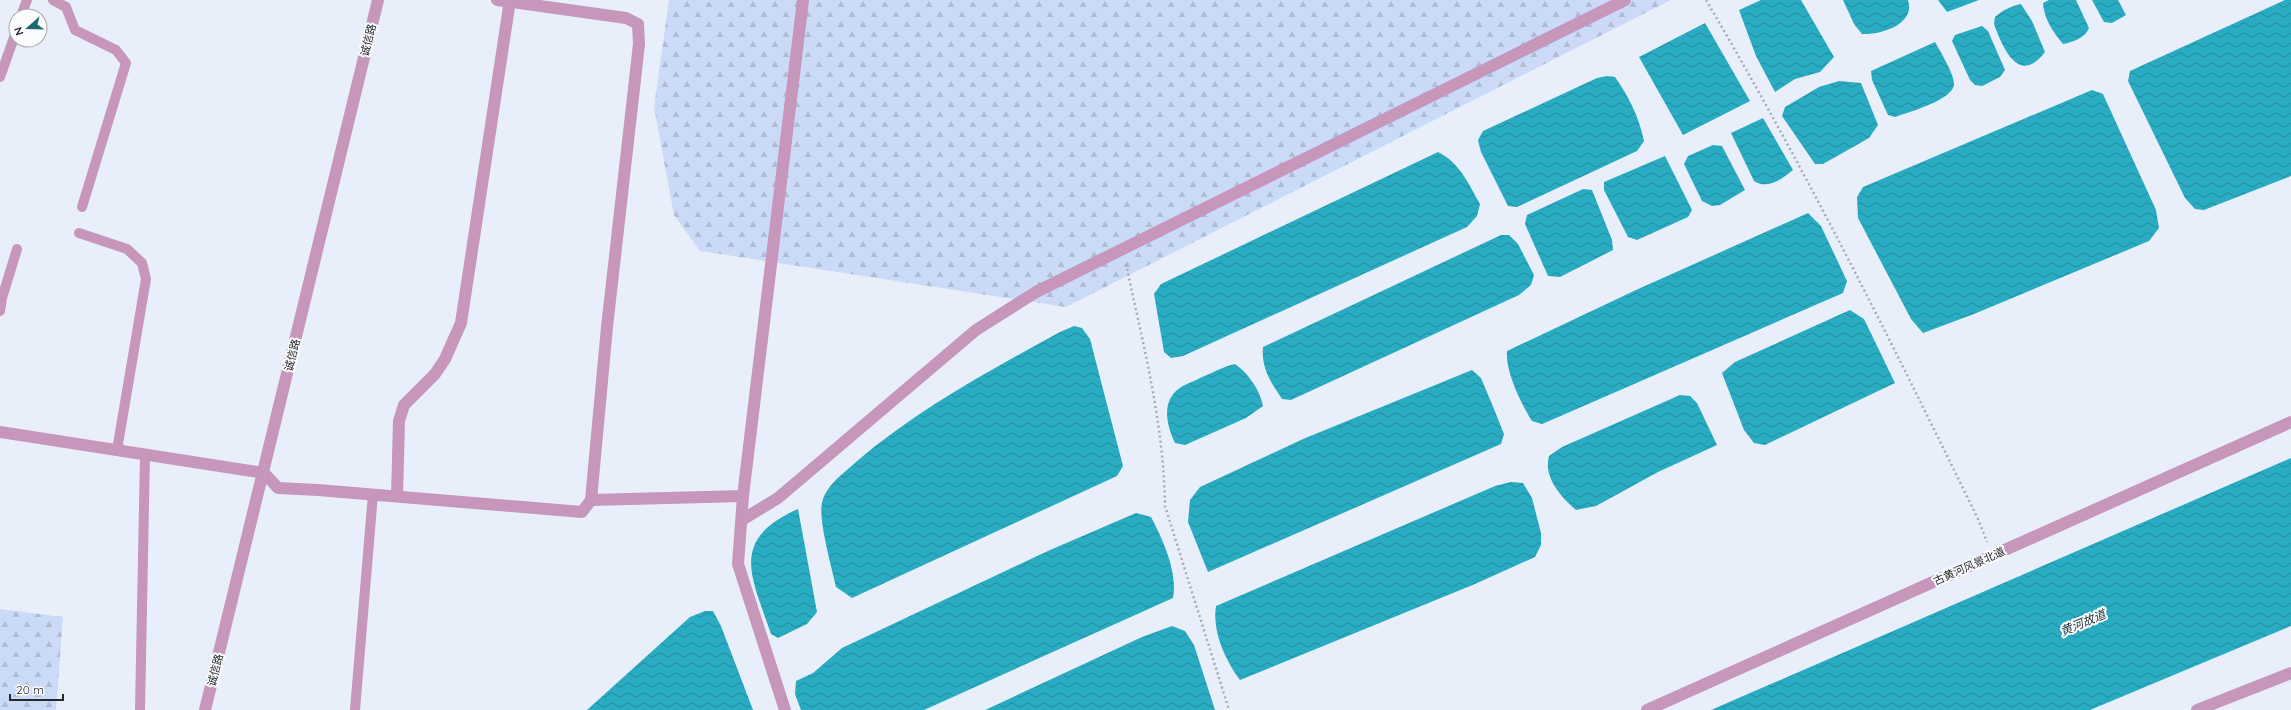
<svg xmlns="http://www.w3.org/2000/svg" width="2291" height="710" viewBox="0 0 2291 710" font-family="Quicksand,'Noto Sans SC',sans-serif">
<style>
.forest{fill:url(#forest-firs)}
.water{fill:url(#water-waves)}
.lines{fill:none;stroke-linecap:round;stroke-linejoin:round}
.path{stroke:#a6abb3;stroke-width:2.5;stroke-dasharray:2 3;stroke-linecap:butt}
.lane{stroke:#c696bb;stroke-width:10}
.street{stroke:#c696bb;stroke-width:12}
.labels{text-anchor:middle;stroke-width:4;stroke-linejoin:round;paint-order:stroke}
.street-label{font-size:11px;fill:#27292d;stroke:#fbfcfe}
.water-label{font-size:12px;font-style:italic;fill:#1e3338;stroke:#fbfcfe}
</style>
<defs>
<pattern id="forest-firs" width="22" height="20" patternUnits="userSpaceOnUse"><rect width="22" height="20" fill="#cbdbf7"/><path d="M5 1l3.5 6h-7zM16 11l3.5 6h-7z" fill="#aebcd4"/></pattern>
<pattern id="water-waves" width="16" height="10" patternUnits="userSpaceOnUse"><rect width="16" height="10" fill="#29acc2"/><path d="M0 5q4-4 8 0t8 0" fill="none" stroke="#238c9e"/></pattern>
</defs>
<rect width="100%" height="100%" fill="#e9effa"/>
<!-- forest -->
<g class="forest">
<polygon points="669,0 1671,0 1066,307 700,251 674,215 654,107"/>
<polygon points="0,609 63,617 56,710 0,710"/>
</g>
<!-- water -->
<g class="water">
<polygon points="1761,0 1801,0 1834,57 1820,72 1795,79 1775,92 1756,56 1739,10"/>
<path d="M1843,0H1908C1916,24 1881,35 1862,34L1854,24Z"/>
<polygon points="1938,0 1979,0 1947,12"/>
<path d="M2049,0H2076L2089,28C2085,38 2073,42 2063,44C2053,32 2044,19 2043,3Z"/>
<polygon points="2092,0 2118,0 2126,15 2112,23 2104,22"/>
<polygon points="2285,0 2291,0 2291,176 2204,210 2195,209 2185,198 2128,81 2130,71"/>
<path d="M2021,4L2032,21L2045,52C2019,86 2003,49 1994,24L1995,17C2003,10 2011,6 2021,4Z"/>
<polygon points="1705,23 1750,101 1683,135 1639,57"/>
<polygon points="1982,26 1988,31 2005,70 2000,77 1982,86 1975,85 1970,80 1952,41 1955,35"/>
<path d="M1935,42C1940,51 1955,75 1954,85C1952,100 1909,112 1895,117L1888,115L1872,80L1871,71Z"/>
<path d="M1607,76L1615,77C1629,97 1639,117 1644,141L1637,151L1517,207L1508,206L1481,152L1478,140L1483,131L1597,78Z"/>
<polygon points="1839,81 1861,83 1878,125 1869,138 1823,164 1815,164 1782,116 1785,107 1819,87"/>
<polygon points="2092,90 2103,94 2156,210 2159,228 2149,241 1974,314 1923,333 1911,319 1858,218 1857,197 1863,187"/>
<path d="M1763,118L1793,170C1782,179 1767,190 1754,181L1731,133Z"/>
<polygon points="1713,145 1722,146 1745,190 1720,205 1712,206 1702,201 1684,164 1688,156"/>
<path d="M1438,152C1460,163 1468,183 1480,204L1477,216L1467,227L1183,356L1171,358L1164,352L1154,294L1161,284Z"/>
<polygon points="1665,156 1692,210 1688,217 1637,240 1628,237 1604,190 1604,182"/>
<polygon points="1583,189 1592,190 1612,240 1613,250 1560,277 1548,276 1525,224 1527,215"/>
<path d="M1808,213L1821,226L1847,281L1843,293L1556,418L1542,424L1532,421C1521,404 1505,371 1507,351L1636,290Z"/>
<path d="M1501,235H1509L1518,244L1534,275L1531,285L1519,295L1291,400L1282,399C1271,383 1261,368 1263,347Z"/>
<polygon points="1850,310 1864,319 1895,383 1765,445 1754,443 1744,430 1722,373 1735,362"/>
<path d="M1074,326L1082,328L1090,339L1123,466L1117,476L852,598L836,587C832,568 818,520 822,503C826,485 843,474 856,462C918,409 989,371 1060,332Z"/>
<path d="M1235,364C1248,373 1260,390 1263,406L1246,418L1185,445L1175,443C1168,428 1161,405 1176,391C1182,385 1193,382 1200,378C1212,373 1222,367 1235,364Z"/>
<polygon points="1472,370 1481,378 1494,409 1504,434 1501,444 1208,572 1188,522 1190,500 1200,487 1303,439"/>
<path d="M1680,395L1690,396L1697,403L1717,445L1658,472L1596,506L1576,510C1561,497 1543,477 1549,456L1562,447Z"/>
<polygon points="2291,458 2291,626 2090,710 1711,710"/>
<path d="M1511,482L1523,483L1532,498L1541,533V545L1535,557L1475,584L1240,680C1225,660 1212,631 1216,606L1495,486Z"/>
<path d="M798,509L817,612L807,624L778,638L771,634C752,577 728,540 798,509Z"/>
<path d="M1136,513L1151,517C1163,540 1178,572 1173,598L924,710H801L795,694L796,681L813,673L842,648L1050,550Z"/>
<polygon points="705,611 713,611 721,626 753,710 587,710 690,617"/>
<polygon points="1172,626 1185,631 1194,645 1215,710 985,710 1142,637"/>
</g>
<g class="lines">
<!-- path -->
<g class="path">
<path d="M1706,0C1805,168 1892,343 1978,519L1987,542"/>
<path d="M1126,264C1143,344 1164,424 1165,506L1229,710"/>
</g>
<!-- lane -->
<g class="lane">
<polyline points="53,0 66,7 75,30 116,50 126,63 82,207"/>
<polyline points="21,16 27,0"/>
<polyline points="0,77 16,32"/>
<polyline points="79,233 127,249 142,263 146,279 117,450"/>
<polyline points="0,311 2,298 17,249"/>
<polyline points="140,710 145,455"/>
<polyline points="355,710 373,494"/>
</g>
<!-- street -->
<g class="street">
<polyline points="497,0 626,18 638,24 639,44 607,327 591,500"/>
<polyline points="0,432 264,473 278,488 318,490 582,512 591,500 743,496 803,0"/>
<polyline points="397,496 399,421 404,405 435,374 445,359 461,323 510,0"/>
<polyline points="743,496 738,564 785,710"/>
<polyline points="742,520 778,498 976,330 1036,292 1625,0"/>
<polyline points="205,710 378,0"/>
<polyline points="1647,710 2291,422"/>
<polyline points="2197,710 2291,673"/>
</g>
</g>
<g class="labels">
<!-- street labels -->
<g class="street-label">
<text transform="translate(368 40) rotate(-76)" y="4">诚信路</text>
<text transform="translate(292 355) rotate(-76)" y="4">诚信路</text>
<text transform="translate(1969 566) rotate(-24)" y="4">古黄河风景北道</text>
<text transform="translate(215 670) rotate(-76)" y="4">诚信路</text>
</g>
<!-- water labels -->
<g class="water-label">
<text transform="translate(2083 623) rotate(-23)" y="4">黄河故道</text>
</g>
</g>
<!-- north arrow -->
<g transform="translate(28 28) rotate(250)"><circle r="19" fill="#fbfcfe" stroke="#a6a8aa"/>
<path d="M0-3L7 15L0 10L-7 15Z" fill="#1c6871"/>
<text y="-6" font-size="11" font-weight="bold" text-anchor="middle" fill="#27292d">N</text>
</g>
<!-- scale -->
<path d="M10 694v6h53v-6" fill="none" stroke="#27292d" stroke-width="2"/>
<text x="16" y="694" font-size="12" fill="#27292d" stroke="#fbfcfe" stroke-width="3" paint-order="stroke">20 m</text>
</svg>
